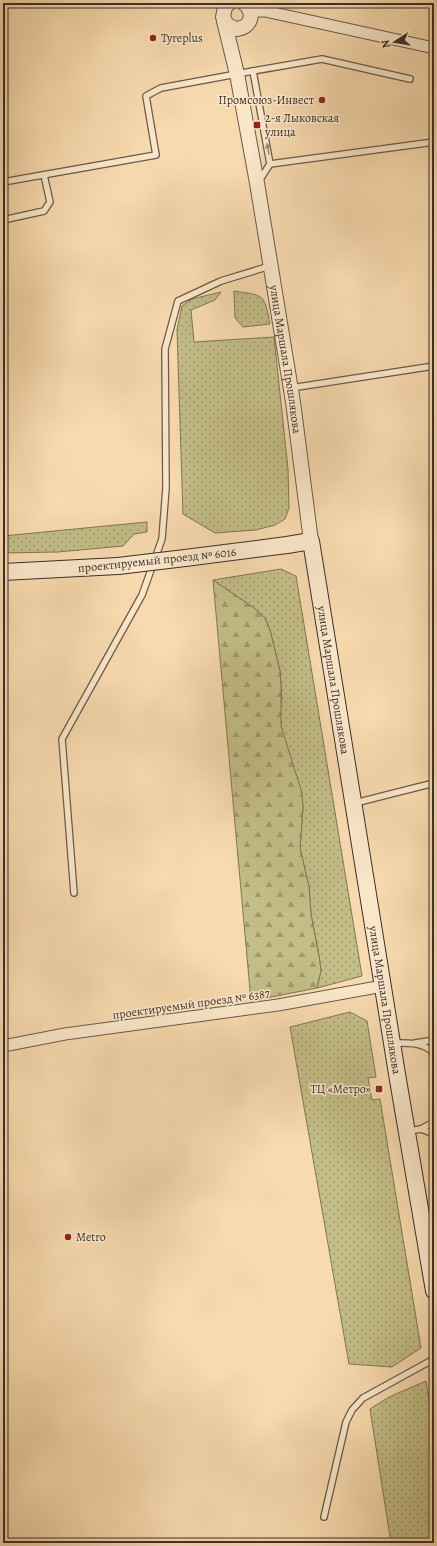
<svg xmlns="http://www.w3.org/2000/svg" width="437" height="1546" viewBox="0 0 437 1546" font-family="Alegreya,serif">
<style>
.grass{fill:url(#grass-dots);stroke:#807658}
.forest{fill:url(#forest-firs);stroke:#807658}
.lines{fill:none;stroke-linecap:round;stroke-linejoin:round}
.service-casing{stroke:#6b5a4b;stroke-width:8}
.minor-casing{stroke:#6b5a4b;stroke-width:13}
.tertiary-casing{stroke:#6b5a4b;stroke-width:16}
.secondary-casing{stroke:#3c2f2a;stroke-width:18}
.service{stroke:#fae7ca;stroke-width:5.5}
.minor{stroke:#fae7ca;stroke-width:11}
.tertiary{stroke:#fae7ca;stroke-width:14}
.secondary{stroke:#fae7ca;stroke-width:16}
.secondary-bridge-casing{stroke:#3c2f2a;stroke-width:18;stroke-linecap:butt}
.secondary-bridge{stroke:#fae7ca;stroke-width:16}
.oneway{fill:#9b8b7a}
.poi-dot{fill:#8f2418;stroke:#fae7ca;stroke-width:1.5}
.labels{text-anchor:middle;stroke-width:3;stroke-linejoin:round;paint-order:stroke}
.poi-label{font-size:12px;fill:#3c2f2a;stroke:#fae7ca;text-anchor:start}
.street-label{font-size:12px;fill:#3c2f2a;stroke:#fae7ca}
</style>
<defs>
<pattern id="grass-dots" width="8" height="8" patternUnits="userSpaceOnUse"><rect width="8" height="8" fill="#c3bd86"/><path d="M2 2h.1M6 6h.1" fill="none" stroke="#a09a6e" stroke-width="1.8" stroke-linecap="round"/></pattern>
<pattern id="forest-firs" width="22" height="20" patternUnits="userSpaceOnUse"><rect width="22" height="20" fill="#c3bd86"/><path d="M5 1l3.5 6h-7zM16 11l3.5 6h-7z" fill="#a09a6e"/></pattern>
</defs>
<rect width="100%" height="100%" fill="#f7daae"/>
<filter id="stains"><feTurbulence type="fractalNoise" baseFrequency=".005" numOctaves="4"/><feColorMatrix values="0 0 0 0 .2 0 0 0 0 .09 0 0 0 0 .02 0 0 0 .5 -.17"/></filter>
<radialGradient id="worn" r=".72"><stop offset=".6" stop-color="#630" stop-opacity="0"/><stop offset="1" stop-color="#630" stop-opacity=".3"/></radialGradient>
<!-- grass -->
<g class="grass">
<path d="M234,291C265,296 264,293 270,324L243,327L235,318Z"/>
<polygon points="221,292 215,300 191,310 194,342 274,337 288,469 289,508 285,519 275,525 256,530 215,533 183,514 177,330 182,306 192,299"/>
<polygon points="147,522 147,532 134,534 123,546 58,552 3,553 3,536"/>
<polygon points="281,569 296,576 362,976 317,988 321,970 319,956 311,914 309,887 300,848 303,807 281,726 280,711 282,699 280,671 270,630 265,618 254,608 213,580"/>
<polygon points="350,1012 367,1021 376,1077 368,1078 372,1100 380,1099 421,1348 392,1367 349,1364 290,1027"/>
<polygon points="426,1381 434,1428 434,1543 391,1543 370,1409 389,1397"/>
</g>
<!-- forest -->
<polygon class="forest" points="213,580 254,608 265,618 270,630 280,671 281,685 281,726 302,793 303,807 300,848 309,887 311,914 319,956 321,970 317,988 251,1001"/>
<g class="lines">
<defs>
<g id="service">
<polyline points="253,71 322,59 410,79"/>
<polyline points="270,164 434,142"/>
<polyline points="3,182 156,155 146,96 161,88 253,71 270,164 259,181"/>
<polyline points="3,220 44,211 50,202 44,175"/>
<polyline points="291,388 434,366"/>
<polyline points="355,803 434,783"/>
<polyline points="74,893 62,739 142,595 162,539 166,488 165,349 178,301 221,281 270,266"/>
<path d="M393,1043C409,1043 422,1042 434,1053"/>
<polyline points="415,1043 434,1040"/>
<polyline points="421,1129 434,1134"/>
<polyline points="409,1131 421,1129 434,1122"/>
<polyline points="324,1517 346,1422 352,1410 363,1398 434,1359"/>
</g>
<g id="minor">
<polyline points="251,11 265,11 434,48"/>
<polyline points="3,1046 65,1034 278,1005 383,986"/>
</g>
<g id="tertiary">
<path d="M229,3L225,7L223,17L227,25L236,29C251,28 256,13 244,3"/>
<path id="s1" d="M224,21L237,74L257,183L293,402L311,541"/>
</g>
<g id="secondary">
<path id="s2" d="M185,558L287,545L311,541L397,1074L434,1291"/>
<polyline points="3,572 118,566"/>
</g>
</defs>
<!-- service casing -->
<use href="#service" class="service-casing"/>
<!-- minor casing -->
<use href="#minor" class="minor-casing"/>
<!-- tertiary casing -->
<use href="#tertiary" class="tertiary-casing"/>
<!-- secondary casing -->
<use href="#secondary" class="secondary-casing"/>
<!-- service -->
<use href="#service" class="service"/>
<!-- minor -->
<use href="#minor" class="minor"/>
<!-- tertiary -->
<use href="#tertiary" class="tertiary"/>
<!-- secondary -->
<use href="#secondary" class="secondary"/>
<defs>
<polyline id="secondary-bridge" points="118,566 185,558"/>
</defs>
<!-- secondary-bridge casing -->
<use href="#secondary-bridge" class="secondary-bridge-casing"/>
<!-- secondary-bridge -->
<use href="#secondary-bridge" class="secondary-bridge"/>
</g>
<!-- one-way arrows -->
<defs><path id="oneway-solid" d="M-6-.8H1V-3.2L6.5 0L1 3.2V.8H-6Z"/></defs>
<use class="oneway" href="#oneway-solid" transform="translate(268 149) rotate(-100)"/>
<!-- markers -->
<g class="poi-dot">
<circle cx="153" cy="38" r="4"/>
<circle cx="322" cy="100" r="4"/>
<rect x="253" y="121" width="8" height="8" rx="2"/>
<rect x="375" y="1085" width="8" height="8" rx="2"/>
<circle cx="68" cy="1237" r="4"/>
</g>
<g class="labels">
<!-- poi labels -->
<g class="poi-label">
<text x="161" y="42">Tyreplus</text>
<text x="314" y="104" text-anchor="end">Промсоюз-Инвест</text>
<text x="265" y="122">2-я Лыковская<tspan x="265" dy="14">улица</tspan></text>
<text x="371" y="1093" text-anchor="end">ТЦ «Метро»</text>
<text x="76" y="1241">Metro</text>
</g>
<!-- street labels -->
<g class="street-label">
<text dy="4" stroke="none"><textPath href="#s1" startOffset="344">улица Маршала Прошлякова</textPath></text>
<text transform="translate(157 560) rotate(-6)" y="4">проектируемый проезд № 6016</text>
<text dy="4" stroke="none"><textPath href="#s2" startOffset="268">улица Маршала Прошлякова</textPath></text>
<text dy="4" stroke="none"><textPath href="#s2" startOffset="592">улица Маршала Прошлякова</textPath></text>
<text transform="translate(191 1004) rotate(-8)" y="4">проектируемый проезд № 6387</text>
</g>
</g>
<!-- margin -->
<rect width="437" height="1546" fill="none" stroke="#f7daae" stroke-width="16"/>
<rect x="4" y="4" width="429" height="1538" fill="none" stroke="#3c2f2a" stroke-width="2"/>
<rect x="8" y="8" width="421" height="1530" fill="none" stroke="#3c2f2a"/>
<!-- north arrow -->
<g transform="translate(395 42) rotate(258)" stroke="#fae7ca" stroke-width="3" paint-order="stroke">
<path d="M0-3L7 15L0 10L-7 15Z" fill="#3c2f2a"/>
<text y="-6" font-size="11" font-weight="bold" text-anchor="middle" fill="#3c2f2a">N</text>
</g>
<rect width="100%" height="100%" filter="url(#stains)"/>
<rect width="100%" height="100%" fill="url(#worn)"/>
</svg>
